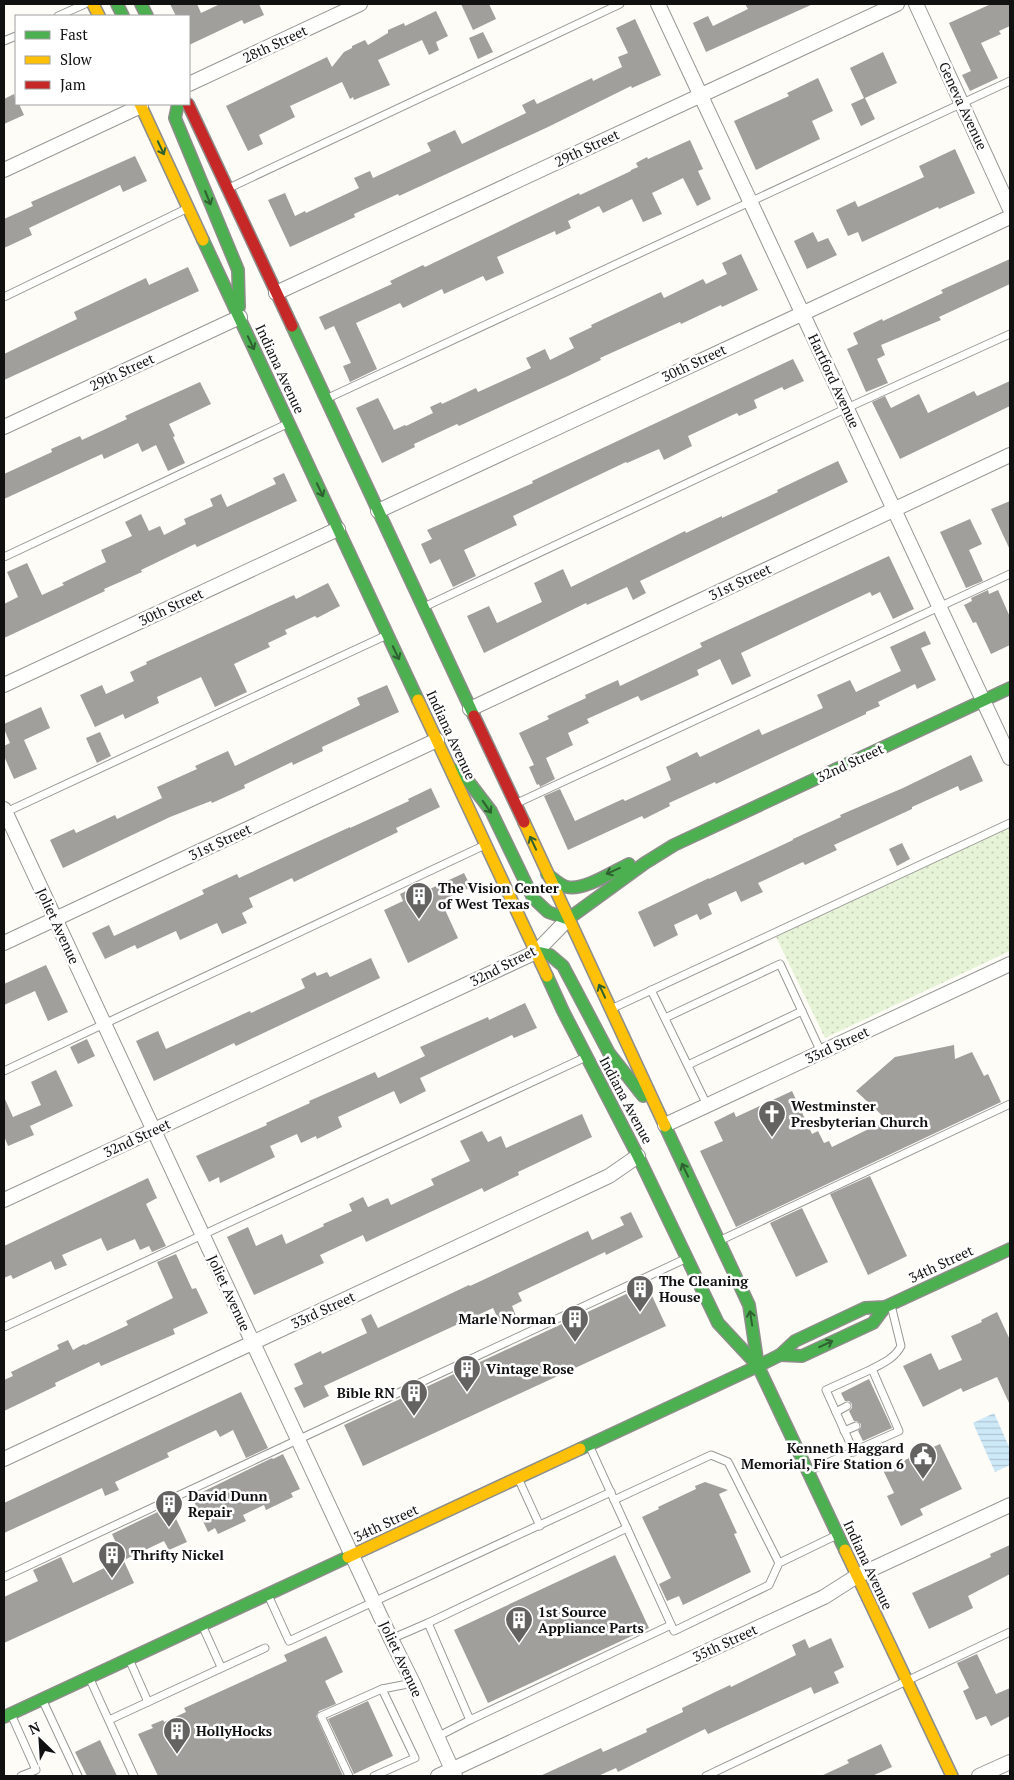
<svg xmlns="http://www.w3.org/2000/svg" width="1014" height="1780" viewBox="0 0 1014 1780" font-family="'PT Serif',serif">
<style>
.grass{fill:url(#grass-dots)}
.water{fill:url(#water-rules)}
.building{fill:#a19f9c}
.lines{fill:none;stroke-linecap:round;stroke-linejoin:round}
.lane-casing{stroke:#979795;stroke-width:9}
.street-casing{stroke:#979795;stroke-width:16}
.fast-casing{stroke:#8e8d8b;stroke-width:14}
.slow-casing{stroke:#8e8d8b;stroke-width:14}
.jam-casing{stroke:#8e8d8b;stroke-width:14}
.lane{stroke:#fffffe;stroke-width:7}
.street{stroke:#fffffe;stroke-width:14}
.fast{stroke:#4caf50;stroke-width:11}
.slow{stroke:#ffc107;stroke-width:11}
.jam{stroke:#c62828;stroke-width:11}
.oneway{stroke:#2e6030}
.labels{text-anchor:middle;stroke-width:5;stroke-linejoin:round;paint-order:stroke}
.street-label{font-size:14px;fill:#111;stroke:#fff}
.poi-label{font-size:14px;font-weight:bold;fill:#111;stroke:#fff;text-anchor:start}
</style>
<defs>
<pattern id="grass-dots" width="8" height="8" patternUnits="userSpaceOnUse" patternTransform="scale(1.25)"><rect width="8" height="8" fill="#e7f3d7"/><path d="M2 2h.1M6 6h.1" fill="none" stroke="#c5cfb8" stroke-width="1.8" stroke-linecap="round"/></pattern>
<pattern id="water-rules" width="6" height="5" patternUnits="userSpaceOnUse" patternTransform="scale(1.25)"><rect width="6" height="5" fill="#cde8f7"/><path d="M0 2.5h6" fill="none" stroke="#afc6d3"/></pattern>
</defs>
<rect width="100%" height="100%" fill="#fdfcf7"/>
<!-- grass -->
<polygon class="grass" points="1010,827 1010,951 825,1038 776,937"/>
<!-- water -->
<polygon class="water" points="994,1413 1010,1449 1010,1465 995,1472 973,1423"/>
<!-- building -->
<g class="building">
<polygon points="170,4 197,4 201,13 220,4 259,4 264,15 244,24 242,20 189,45 189,16 176,16"/>
<polygon points="461,4 489,4 496,19 473,30"/>
<polygon points="745,4 813,4 706,52 693,23 708,16 713,26 748,9"/>
<polygon points="991,4 1010,4 1010,26 999,31 1001,34 981,43 998,78 970,91 962,75 971,71 949,23"/>
<polygon points="436,11 448,36 436,42 439,50 429,55 422,40 378,60 390,85 354,100 353,97 350,99 342,82 290,106 295,117 259,135 263,144 248,151 226,106 327,57 332,67 344,52 352,48 352,46 365,40 368,45 388,33 388,30 404,23 405,26"/>
<polygon points="635,19 661,75 632,88 631,86 548,127 399,196 398,194 354,214 355,217 290,247 268,200 285,193 295,216 305,211 306,213 359,188 354,178 370,171 373,178 431,151 427,143 455,130 462,144 526,113 522,105 534,99 537,104 592,78 593,81 622,67 618,57 628,53 616,28"/>
<polygon points="483,32 493,52 478,59 469,38"/>
<polygon points="883,52 897,83 865,98 875,119 861,126 851,104 864,98 850,68"/>
<polygon points="818,78 833,111 812,121 820,139 756,170 734,121 789,96 787,93"/>
<polygon points="14,94 16,104 19,104 24,115 4,124 4,99"/>
<polygon points="690,140 703,169 698,171 711,199 697,206 683,178 652,193 662,214 643,222 632,199 603,213 599,206 568,221 571,228 556,235 555,231 497,257 504,273 486,281 483,276 444,294 442,289 403,308 400,303 356,323 377,369 350,382 343,366 351,363 334,326 325,330 319,317 392,284 390,281 423,265 425,267 579,193 580,195 631,171 631,170 638,167 636,163 647,157 648,159"/>
<polygon points="955,149 975,193 939,209 938,207 862,242 858,232 848,236 836,210 855,201 858,207 924,177 919,166"/>
<polygon points="135,156 147,181 123,192 120,185 29,228 32,235 4,248 4,219 33,206 31,202"/>
<polygon points="813,232 818,242 828,238 837,255 807,269 794,241"/>
<polygon points="741,254 758,290 722,307 721,305 681,324 680,322 600,358 601,360 568,376 459,426 457,424 414,444 415,447 382,463 356,408 378,398 394,430 405,425 406,426 433,413 430,407 441,402 442,404 476,388 478,392 531,368 526,358 545,349 550,360 574,348 569,338 592,327 591,325 661,292 664,298 703,279 706,284 727,274 722,263"/>
<polygon points="1010,259 1010,284 939,317 941,320 881,345 885,355 877,359 888,383 866,392 847,349 858,344 853,333 882,319 883,321 943,293 941,290"/>
<polygon points="188,267 199,291 4,380 4,354 77,319 74,312 146,278 149,285"/>
<polygon points="793,359 804,381 784,390 782,387 754,400 757,408 739,416 737,413 688,436 692,446 664,460 659,449 627,463 626,462 513,516 517,525 464,550 476,576 453,587 440,559 430,564 421,544 432,539 427,530 533,483 532,481"/>
<polygon points="1010,381 1010,406 900,459 872,402 885,396 891,408 919,394 928,413 974,391 977,396"/>
<polygon points="200,382 211,404 169,424 175,436 173,437 185,463 168,471 156,445 142,452 138,443 104,459 102,454 4,499 4,474 52,452 51,449 80,436 82,440 127,419 125,416"/>
<polygon points="838,461 848,482 640,581 646,593 633,600 627,587 587,605 586,603 484,653 467,616 489,606 497,623 542,602 534,583 563,569 571,587 685,531 686,533 722,516 722,518 778,492 777,490"/>
<polygon points="284,473 297,501 197,547 195,544 141,570 142,572 104,589 105,591 4,638 4,604 18,597 7,572 27,563 42,595 64,585 62,583 106,562 101,550 132,536 125,522 141,514 149,531 160,526 164,535 186,524 184,519 213,506 210,499 221,494 227,507 276,484 273,478"/>
<polygon points="1010,501 1010,550 991,509"/>
<polygon points="970,519 982,544 969,550 983,581 966,588 940,532"/>
<polygon points="889,556 914,609 893,619 880,592 872,596 870,592 741,653 751,676 732,685 720,659 697,670 699,675 675,686 641,701 638,696 587,719 589,723 568,733 573,745 546,758 555,779 540,787 539,784 537,785 529,767 534,765 519,733 549,719 547,716 586,698 585,695 618,680 620,686 702,647 700,643"/>
<polygon points="328,583 340,606 317,618 315,616 285,630 287,634 268,643 270,647 234,664 247,692 215,707 201,677 157,697 159,703 125,719 123,714 95,727 80,695 102,685 106,694 134,681 130,672 147,664 146,662 294,595 296,599"/>
<polygon points="988,590 989,594 998,590 1010,617 1010,645 991,654 976,622 973,623 964,605 972,601 971,598"/>
<polygon points="925,631 931,644 921,648 936,680 917,689 915,684 878,702 880,706 866,712 866,714 716,784 715,782 669,803 670,806 644,819 642,816 568,850 544,796 560,789 575,821 623,799 625,801 671,780 666,767 697,752 700,757 759,729 762,735 823,708 817,695 850,680 856,692 901,671 890,647"/>
<polygon points="387,685 399,712 322,747 323,751 293,765 292,762 244,785 245,788 212,803 211,801 170,817 63,868 50,840 74,829 76,833 115,815 117,819 162,798 157,787 197,769 195,766 228,751 235,766 360,705 357,698"/>
<polygon points="41,707 50,728 24,740 37,769 14,779 4,756 4,746 10,743 4,729 4,724"/>
<polygon points="100,732 111,756 97,763 86,738"/>
<polygon points="971,755 983,781 960,791 958,786 912,807 912,809 834,845 837,850 805,865 803,862 758,883 763,892 741,902 736,891 708,904 712,914 700,920 697,914 674,925 678,935 654,947 638,912 709,878 709,879 793,840 793,839 841,817 840,815 903,788"/>
<polygon points="431,788 440,807 396,828 398,832 325,867 294,882 292,878 249,898 253,907 242,913 247,923 222,934 217,923 180,940 176,931 137,949 135,945 105,959 92,933 109,925 114,936 204,894 202,890 237,874 239,878 350,827 350,828 409,801 408,799"/>
<polygon points="902,843 910,859 897,866 889,849"/>
<polygon points="464,873 471,887 441,901 458,938 408,963 384,910 403,901 400,894 416,886 419,894"/>
<polygon points="371,958 380,978 236,1046 234,1043 154,1081 136,1041 158,1031 166,1049 250,1011 251,1013 305,988 301,979 315,972 317,976 327,972 330,977"/>
<polygon points="46,965 68,1012 48,1021 35,991 4,1005 4,984"/>
<polygon points="525,1003 537,1028 514,1038 512,1035 420,1078 426,1091 400,1104 394,1091 338,1117 342,1127 317,1139 316,1136 301,1143 297,1134 270,1146 275,1157 220,1183 219,1177 209,1182 196,1156 267,1125 266,1123 310,1103 309,1101 375,1072 378,1078 425,1056 420,1047 488,1017 489,1020"/>
<polygon points="87,1039 95,1056 78,1064 70,1047"/>
<polygon points="954,1045 955,1059 972,1052 984,1076 988,1074 1001,1102 736,1227 700,1151 723,1141 714,1122 734,1112 736,1117 792,1091 812,1134 818,1131 824,1143 829,1141 832,1147 887,1120 856,1091 895,1057"/>
<polygon points="56,1070 73,1106 30,1126 34,1135 8,1146 4,1136 4,1097 13,1117 41,1105 31,1082"/>
<polygon points="582,1114 592,1137 518,1172 519,1175 484,1192 482,1188 366,1242 363,1235 320,1255 324,1263 254,1295 227,1237 248,1227 256,1246 282,1234 286,1244 324,1226 323,1224 352,1211 349,1204 363,1197 368,1207 388,1198 391,1205 434,1185 431,1179 470,1161 460,1141 482,1131 488,1142 501,1136 506,1148"/>
<polygon points="870,1176 907,1256 868,1275 830,1194"/>
<polygon points="148,1178 157,1198 146,1204 166,1246 152,1252 149,1246 140,1250 135,1239 107,1251 101,1238 62,1255 67,1265 55,1270 51,1261 13,1279 11,1275 4,1278 4,1246"/>
<polygon points="802,1208 828,1262 796,1277 770,1223"/>
<polygon points="631,1212 643,1237 606,1255 605,1252 518,1293 522,1301 512,1306 516,1316 500,1323 493,1308 324,1386 329,1396 304,1408 294,1388 303,1384 294,1364 321,1351 322,1354 367,1333 361,1319 371,1314 378,1328 469,1285 470,1286 588,1231 592,1240 624,1225 620,1217"/>
<polygon points="176,1254 192,1289 196,1288 208,1313 173,1329 175,1334 101,1366 99,1362 55,1383 56,1386 4,1411 4,1380 13,1376 11,1372 59,1349 57,1345 68,1340 73,1350 84,1344 85,1345 128,1325 126,1321 173,1298 157,1262"/>
<polygon points="648,1287 666,1326 363,1466 344,1425 637,1289 638,1291"/>
<polygon points="997,1312 1010,1340 1010,1405 997,1377 963,1392 961,1388 923,1407 903,1366 931,1353 939,1370 962,1360 951,1336 982,1322 981,1320"/>
<polygon points="869,1379 892,1428 863,1441 858,1431 861,1427 861,1424 857,1421 854,1421 849,1411 852,1408 852,1404 849,1401 845,1401 841,1393"/>
<polygon points="241,1392 268,1448 246,1458 233,1430 220,1437 216,1430 167,1453 169,1457 115,1482 119,1490 105,1496 102,1488 4,1533 4,1503"/>
<polygon points="940,1444 962,1489 920,1509 923,1515 901,1526 887,1496 894,1493 883,1470"/>
<polygon points="283,1454 300,1489 291,1493 293,1497 266,1510 264,1505 243,1515 246,1521 218,1534 215,1528 208,1532 192,1497 272,1458 273,1459"/>
<polygon points="705,1482 728,1490 719,1494 737,1533 734,1534 751,1572 683,1605 679,1596 667,1601 659,1584 671,1578 642,1517 659,1509 658,1507 696,1489 695,1486"/>
<polygon points="170,1506 187,1542 169,1550 164,1541 124,1560 112,1534"/>
<polygon points="1010,1545 1010,1574 968,1596 973,1608 929,1629 912,1593 991,1557 990,1554"/>
<polygon points="615,1555 649,1628 488,1703 454,1630"/>
<polygon points="61,1557 73,1583 123,1559 134,1583 4,1643 4,1597 38,1581 33,1570"/>
<polygon points="326,1636 343,1672 325,1681 336,1704 319,1711 316,1716 343,1776 158,1776 138,1734 153,1728 151,1725 163,1720 164,1722 186,1712 184,1708 287,1661 284,1655"/>
<polygon points="831,1638 844,1667 834,1672 839,1683 814,1694 811,1687 708,1734 705,1729 618,1772 616,1768 598,1776 540,1776 601,1748 603,1752 647,1732 646,1729 683,1712 682,1708 730,1685 731,1687 796,1655 792,1645 805,1639 809,1648"/>
<polygon points="977,1654 996,1694 1010,1688 1010,1716 991,1726 986,1716 976,1720 963,1691 969,1688 957,1663"/>
<polygon points="368,1701 393,1756 354,1774 328,1719"/>
<polygon points="100,1740 117,1776 87,1776 75,1752"/>
<polygon points="881,1744 892,1767 872,1776 821,1776 849,1763 847,1760"/>
</g>
<g class="lines">
<defs>
<g id="lane">
<polyline points="58,16 85,4"/>
<polyline points="4,41 16,36"/>
<polyline points="229,188 620,4"/>
<polyline points="4,297 188,208"/>
<polyline points="326,399 1010,81"/>
<polyline points="4,557 289,423"/>
<polyline points="424,607 847,408 1010,334"/>
<polyline points="515,804 1010,574"/>
<polyline points="4,813 387,635"/>
<polyline points="651,990 707,1105"/>
<polyline points="611,1009 1010,823"/>
<polyline points="665,1018 780,964 821,1052"/>
<polyline points="688,1065 802,1011"/>
<polyline points="4,1071 485,845"/>
<polyline points="721,1240 1010,1104"/>
<polyline points="4,1327 586,1057"/>
<polyline points="836,1412 847,1406"/>
<polyline points="844,1431 856,1426"/>
<polyline points="589,1445 674,1631 769,1585 779,1563 837,1535"/>
<polyline points="854,1452 826,1390 872,1369"/>
<path d="M809,1471L899,1431L872,1369C883,1363 895,1358 901,1346L891,1305"/>
<polyline points="518,1478 540,1526"/>
<polyline points="614,1500 711,1455 728,1462 779,1563"/>
<polyline points="4,1577 685,1259"/>
<polyline points="268,1595 289,1641 611,1492"/>
<polyline points="428,1623 627,1528"/>
<polyline points="202,1625 221,1667"/>
<polyline points="391,1639 428,1623 470,1720 437,1737"/>
<polyline points="129,1659 148,1702"/>
<polyline points="89,1677 134,1776"/>
<polyline points="42,1699 78,1776"/>
<polyline points="11,1714 36,1770 21,1776"/>
<polyline points="109,1720 265,1648"/>
<polyline points="470,1720 671,1625"/>
<polyline points="349,1776 321,1716 382,1689 413,1683"/>
<polyline points="374,1776 415,1758 382,1689"/>
<polyline points="706,1776 1010,1632"/>
</g>
<g id="street">
<polyline points="658,4 1010,758"/>
<polyline points="916,4 1010,209"/>
<polyline points="189,84 360,4"/>
<polyline points="4,170 141,106"/>
<polyline points="276,293 897,4"/>
<polyline points="4,427 240,317"/>
<polyline points="378,511 1010,217"/>
<polyline points="4,685 338,529"/>
<polyline points="470,709 1010,455"/>
<polyline points="4,809 391,1639 413,1683 455,1776"/>
<polyline points="4,943 437,740"/>
<polyline points="665,1125 1010,964"/>
<polyline points="4,1200 536,952 568,919"/>
<polyline points="4,1459 609,1176 638,1156"/>
<polyline points="438,1776 824,1597 857,1576 1010,1505"/>
<polyline points="979,1776 1010,1762"/>
</g>
<g id="fast">
<polyline points="117,4 123,16"/>
<polyline points="141,4 147,16"/>
<polyline points="178,104 175,118 238,270 239,307"/>
<polyline points="203,240 418,700"/>
<polyline points="292,326 474,716"/>
<polyline points="459,769 491,811 533,898 548,912 568,919 645,863 674,845 1010,688"/>
<path d="M547,874C553,878 559,885 567,887C584,891 614,871 629,864"/>
<polyline points="536,952 550,955 563,966 609,1053 643,1096"/>
<polyline points="547,976 563,1011 638,1156 718,1323 758,1366"/>
<polyline points="665,1126 749,1305 758,1366 845,1550"/>
<polyline points="780,1355 802,1356 873,1323 885,1307"/>
<polyline points="580,1449 758,1366 780,1355 795,1341 865,1308 885,1307 1010,1249"/>
<polyline points="4,1717 348,1557"/>
</g>
<g id="slow">
<polyline points="93,4 99,16"/>
<polyline points="140,104 203,240"/>
<polyline points="418,700 547,976"/>
<polyline points="524,822 665,1126"/>
<polyline points="845,1550 952,1776"/>
<polyline points="348,1557 580,1449"/>
</g>
<g id="jam">
<polyline points="188,104 292,326"/>
<polyline points="474,716 524,822"/>
</g>
</defs>
<!-- lane casing -->
<use href="#lane" class="lane-casing"/>
<!-- street casing -->
<use href="#street" class="street-casing"/>
<!-- fast casing -->
<use href="#fast" class="fast-casing"/>
<!-- slow casing -->
<use href="#slow" class="slow-casing"/>
<!-- jam casing -->
<use href="#jam" class="jam-casing"/>
<!-- lane -->
<use href="#lane" class="lane"/>
<!-- street -->
<use href="#street" class="street"/>
<!-- fast -->
<use href="#fast" class="fast"/>
<!-- slow -->
<use href="#slow" class="slow"/>
<!-- jam -->
<use href="#jam" class="jam"/>
</g>
<!-- one-way arrows -->
<defs><path id="oneway-shaft" d="M-6 0H5M1.5-3L5.5 0L1.5 3" fill="none" stroke-width="1.6" stroke-linecap="round" stroke-linejoin="round" transform="scale(1.25)"/></defs>
<g class="oneway">
<use href="#oneway-shaft" transform="translate(161 148) rotate(65)"/>
<use href="#oneway-shaft" transform="translate(208 198) rotate(68)"/>
<use href="#oneway-shaft" transform="translate(251 343) rotate(65)"/>
<use href="#oneway-shaft" transform="translate(320 490) rotate(65)"/>
<use href="#oneway-shaft" transform="translate(396 653) rotate(65)"/>
<use href="#oneway-shaft" transform="translate(487 807) rotate(55)"/>
<use href="#oneway-shaft" transform="translate(533 843) rotate(-115)"/>
<use href="#oneway-shaft" transform="translate(613 871) rotate(156)"/>
<use href="#oneway-shaft" transform="translate(602 991) rotate(-115)"/>
<use href="#oneway-shaft" transform="translate(685 1170) rotate(-115)"/>
<use href="#oneway-shaft" transform="translate(751 1318) rotate(-99)"/>
<use href="#oneway-shaft" transform="translate(826 1344) rotate(-25)"/>
</g>
<!-- icons -->
<defs>
<symbol id="building-pin" viewBox="-11 -11 22 30"><path d="M0 17L-7.5 6A9.5 9.5 0 1 1 7.5 6Z" fill="#646362" stroke="#fff"/><path d="M-4-6H4V6H1V3H-1V6H-4ZM-2.5-4.3h1.7v1.8h-1.7ZM.8-4.3h1.7v1.8H.8ZM-2.5-1h1.7V.8h-1.7ZM.8-1h1.7V.8H.8Z" fill="#fff"/></symbol>
<symbol id="church-pin" viewBox="-11 -11 22 30"><path d="M0 17L-7.5 6A9.5 9.5 0 1 1 7.5 6Z" fill="#646362" stroke="#fff"/><path d="M-1.2-6h2.4v3.5h3.3v2.4h-3.3V6h-2.4V-.1h-3.3v-2.4h3.3Z" fill="#fff"/></symbol>
<symbol id="civic-pin" viewBox="-11 -11 22 30"><path d="M0 17L-7.5 6A9.5 9.5 0 1 1 7.5 6Z" fill="#646362" stroke="#fff"/><path d="M-.6-6.5H3V-4.5H.6V-3L4-1V1h2V6H-6V1h2V-1L-.6-3ZM-1.2 2.5V6h2.4V2.5Z" fill="#fff"/></symbol>
</defs>
<g fill-rule="evenodd">
<use href="#building-pin" x="403" y="880" width="32" height="43"/>
<use href="#church-pin" x="756" y="1098" width="32" height="43"/>
<use href="#building-pin" x="624" y="1273" width="32" height="43"/>
<use href="#building-pin" x="559" y="1303" width="32" height="43"/>
<use href="#building-pin" x="451" y="1353" width="32" height="43"/>
<use href="#building-pin" x="398" y="1377" width="32" height="43"/>
<use href="#civic-pin" x="907" y="1440" width="32" height="43"/>
<use href="#building-pin" x="153" y="1488" width="32" height="43"/>
<use href="#building-pin" x="96" y="1539" width="32" height="43"/>
<use href="#building-pin" x="503" y="1604" width="32" height="43"/>
<use href="#building-pin" x="161" y="1715" width="32" height="43"/>
</g>
<g class="labels">
<!-- street labels -->
<g class="street-label">
<text transform="translate(275 44) rotate(-25)" y="5">28th Street</text>
<text transform="translate(963 106) rotate(65)" y="5">Geneva Avenue</text>
<text transform="translate(587 148) rotate(-25)" y="5">29th Street</text>
<text transform="translate(694 363) rotate(-25)" y="5">30th Street</text>
<text transform="translate(280 369) rotate(65)" y="5">Indiana Avenue</text>
<text transform="translate(122 372) rotate(-25)" y="5">29th Street</text>
<text transform="translate(834 381) rotate(65)" y="5">Hartford Avenue</text>
<text transform="translate(740 582) rotate(-25)" y="5">31st Street</text>
<text transform="translate(171 607) rotate(-25)" y="5">30th Street</text>
<text transform="translate(451 735) rotate(65)" y="5">Indiana Avenue</text>
<text transform="translate(850 763) rotate(-25)" y="5">32nd Street</text>
<text transform="translate(220 842) rotate(-25)" y="5">31st Street</text>
<text transform="translate(58 926) rotate(65)" y="5">Joliet Avenue</text>
<text transform="translate(503 966) rotate(-27)" y="5">32nd Street</text>
<text transform="translate(837 1045) rotate(-25)" y="5">33rd Street</text>
<text transform="translate(626 1100) rotate(62)" y="5">Indiana Avenue</text>
<text transform="translate(137 1138) rotate(-25)" y="5">32nd Street</text>
<text transform="translate(941 1264) rotate(-25)" y="5">34th Street</text>
<text transform="translate(229 1293) rotate(65)" y="5">Joliet Avenue</text>
<text transform="translate(323 1310) rotate(-25)" y="5">33rd Street</text>
<text transform="translate(386 1523) rotate(-25)" y="5">34th Street</text>
<text transform="translate(868 1565) rotate(65)" y="5">Indiana Avenue</text>
<text transform="translate(725 1643) rotate(-25)" y="5">35th Street</text>
<text transform="translate(401 1659) rotate(65)" y="5">Joliet Avenue</text>
</g>
<!-- poi labels -->
<g class="poi-label">
<text x="438" y="893">The Vision Center<tspan x="438" dy="16">of West Texas</tspan></text>
<text x="791" y="1111">Westminster<tspan x="791" dy="16">Presbyterian Church</tspan></text>
<text x="659" y="1286">The Cleaning<tspan x="659" dy="16">House</tspan></text>
<text x="556" y="1324" text-anchor="end">Marle Norman</text>
<text x="486" y="1374">Vintage Rose</text>
<text x="395" y="1398" text-anchor="end">Bible RN</text>
<text x="904" y="1453" text-anchor="end">Kenneth Haggard<tspan x="904" dy="16">Memorial, Fire Station 6</tspan></text>
<text x="188" y="1501">David Dunn<tspan x="188" dy="16">Repair</tspan></text>
<text x="131" y="1560">Thrifty Nickel</text>
<text x="538" y="1617">1st Source<tspan x="538" dy="16">Appliance Parts</tspan></text>
<text x="196" y="1736">HollyHocks</text>
</g>
</g>
<!-- border -->
<rect width="1014" height="1780" fill="none" stroke="#111111" stroke-width="10"/>
<!-- legend -->
<rect x="15" y="15" width="175" height="90" fill="#ffffff" stroke="#a0a0a0"/>
<rect x="25" y="31" width="25" height="8" fill="#4caf50" stroke="#a0a0a0"/>
<text x="60" y="40" font-size="15" fill="#111111">Fast</text>
<rect x="25" y="56" width="25" height="8" fill="#ffc107" stroke="#a0a0a0"/>
<text x="60" y="65" font-size="15" fill="#111111">Slow</text>
<rect x="25" y="81" width="25" height="8" fill="#c62828" stroke="#a0a0a0"/>
<text x="60" y="90" font-size="15" fill="#111111">Jam</text>
<!-- north arrow -->
<g transform="translate(40 1740) rotate(335)" stroke="#ffffff" stroke-width="4" paint-order="stroke">
<path d="M0-4L9 19L0 12L-9 19Z" fill="#111111"/>
<text y="-8" font-size="14" font-weight="bold" text-anchor="middle" fill="#111111">N</text>
</g>
</svg>
